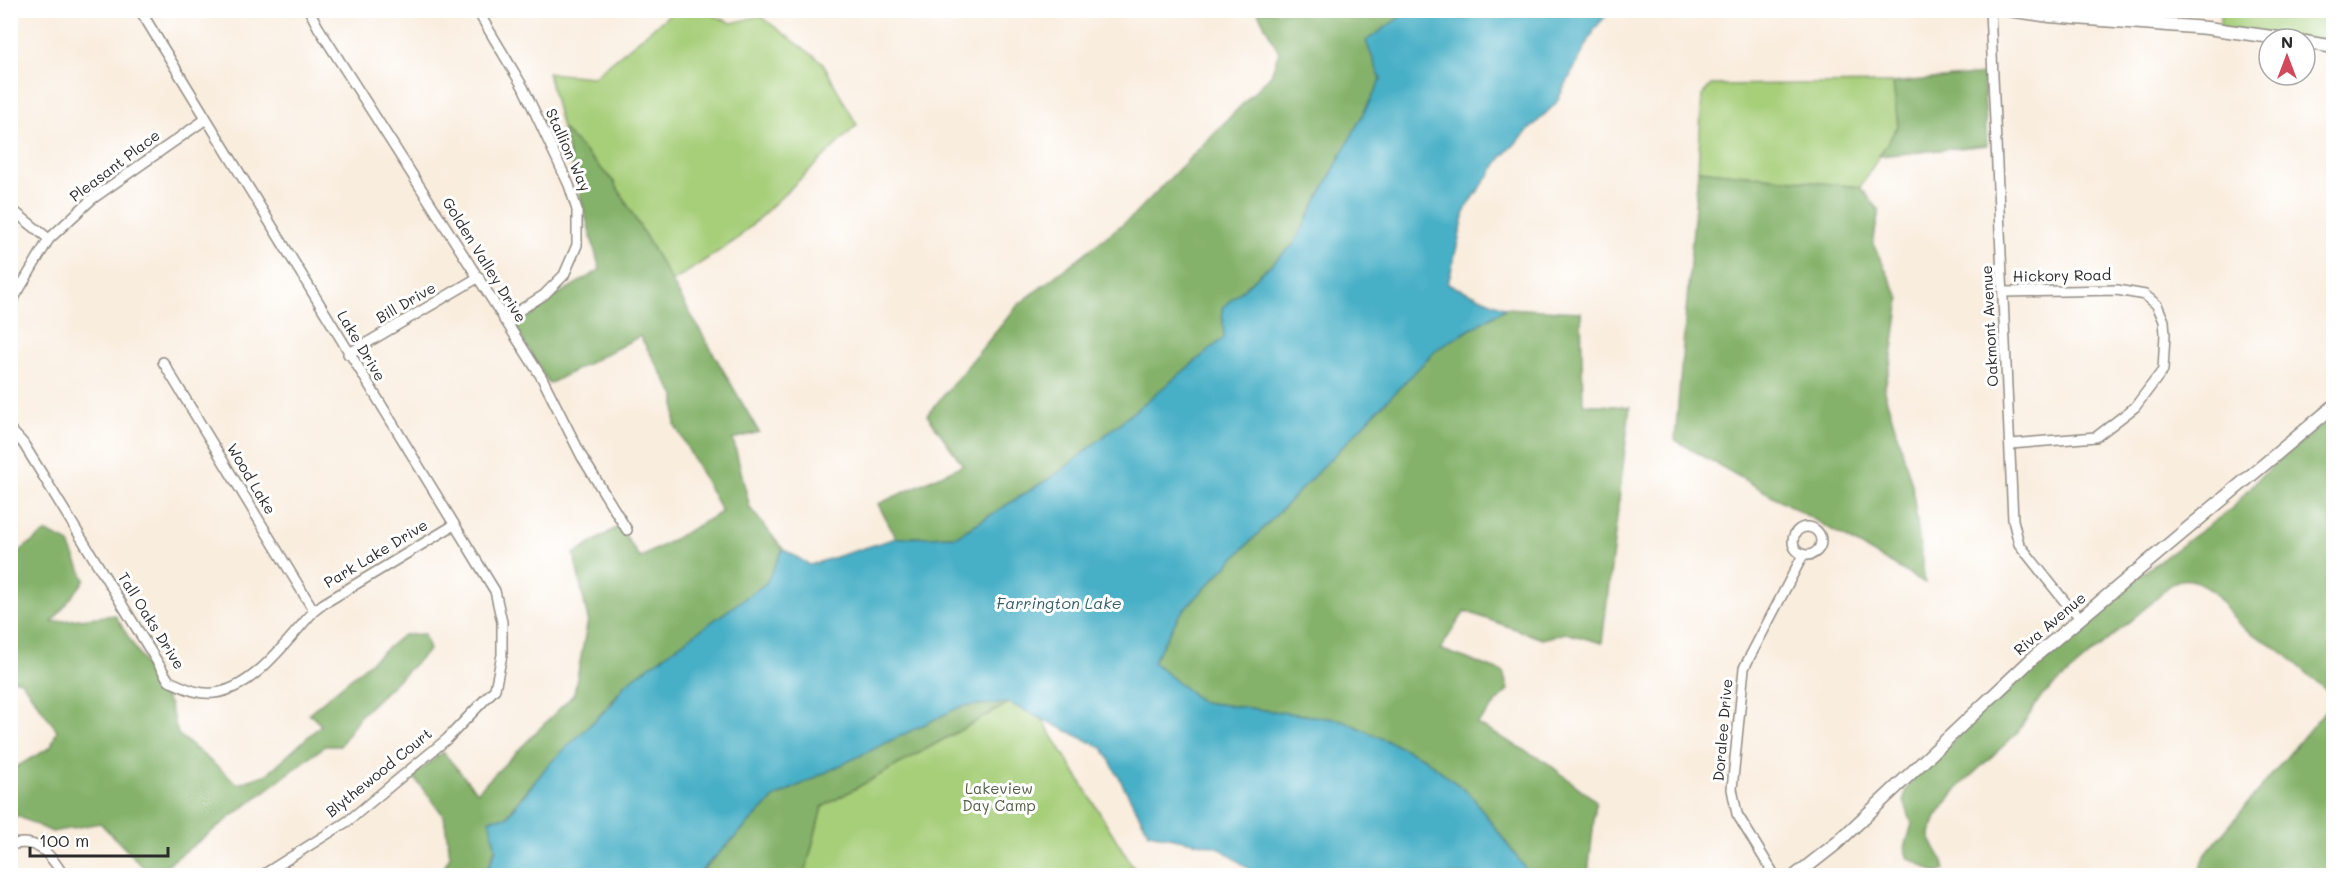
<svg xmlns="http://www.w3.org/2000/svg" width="2344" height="886" viewBox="0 0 2344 886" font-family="Mali,sans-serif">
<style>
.green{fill:#a7cf7a;stroke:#697d52;stroke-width:1.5}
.forest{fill:#85b26a;stroke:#586e4a;stroke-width:1.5}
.water{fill:#47afc6;stroke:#396d78;stroke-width:1.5}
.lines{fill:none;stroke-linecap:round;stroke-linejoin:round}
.minor-casing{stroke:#928c84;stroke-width:12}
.tertiary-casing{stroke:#928c84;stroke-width:15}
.minor{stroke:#fff;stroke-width:9}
.tertiary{stroke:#fff;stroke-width:12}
.labels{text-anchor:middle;stroke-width:6;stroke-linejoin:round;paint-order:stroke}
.street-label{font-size:15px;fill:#2b2b2b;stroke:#fff}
.park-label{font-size:15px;fill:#505c43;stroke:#fff}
.water-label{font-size:16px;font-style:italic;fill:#366069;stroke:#fff}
</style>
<rect width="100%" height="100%" fill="#fff"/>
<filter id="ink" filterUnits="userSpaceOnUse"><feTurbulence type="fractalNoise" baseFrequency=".0167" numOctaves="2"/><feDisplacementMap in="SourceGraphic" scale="12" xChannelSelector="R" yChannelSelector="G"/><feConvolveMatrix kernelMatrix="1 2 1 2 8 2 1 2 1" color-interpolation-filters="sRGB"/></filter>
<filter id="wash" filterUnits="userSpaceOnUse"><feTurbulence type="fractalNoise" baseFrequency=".008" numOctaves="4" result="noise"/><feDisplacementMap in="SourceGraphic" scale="24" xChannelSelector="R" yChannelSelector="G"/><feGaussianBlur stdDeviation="1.35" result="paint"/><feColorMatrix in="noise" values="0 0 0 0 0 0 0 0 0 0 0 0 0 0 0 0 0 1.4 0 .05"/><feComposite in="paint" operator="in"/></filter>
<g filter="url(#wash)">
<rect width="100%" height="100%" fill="#f9edde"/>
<!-- green -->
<g class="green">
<polygon points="674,11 703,11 732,23 760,16 822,62 857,125 736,240 672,282 614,182 562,128 548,73 593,77"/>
<polygon points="2220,11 2333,11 2333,45 2305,39 2220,28"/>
<polygon points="1893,83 1898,126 1860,187 1698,170 1702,95 1711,85"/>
<polygon points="1009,703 1042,719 1138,875 807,876 805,874 822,807"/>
</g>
<!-- forest -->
<g class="forest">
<polygon points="1257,11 1409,11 1367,41 1381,80 1294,244 1222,308 1224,338 1061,471 957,536 896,538 878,504 963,465 927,415 1018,305 1133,216 1271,75 1279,52"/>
<polygon points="1983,74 1987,145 1879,156 1898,126 1893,83"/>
<path d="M562,128L614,182L759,432L733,439L750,508L783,549L766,583L625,684C591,732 541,765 508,815C500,827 492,860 485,875H440L450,856L444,816L413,776L443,752L477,792L574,694L588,620L574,554L619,526L640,558L722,512L675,425V396L640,336L549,384L512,321L600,270Z"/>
<polygon points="1698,170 1860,187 1879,210 1873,244 1900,299 1892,356 1884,391 1912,484 1925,583 1675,440"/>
<polygon points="1506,308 1581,312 1583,404 1630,407 1602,643 1566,633 1542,639 1465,611 1440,649 1503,672 1508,690 1477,724 1546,762 1596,801 1588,875 1530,875 1471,795 1424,758 1342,720 1202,702 1153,662 1180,614 1437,349"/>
<path d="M2333,416V875H2203L2200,869L2206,854L2328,707L2331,699L2328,692C2311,677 2294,660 2275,647C2264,639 2250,634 2240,625C2222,608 2219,587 2191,580C2174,577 2167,588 2157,598L2040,698L2017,733L1960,786L1946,803L1936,817L1930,833L1931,841L1943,862L1945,870L1937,874L1907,857L1905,848L1912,824L1904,801L1905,792L1918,771L1945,750L1992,700L2121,589L2231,509L2261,476Z"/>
<polygon points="46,532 68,542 85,580 52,622 115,615 169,703 178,734 238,784 267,774 321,725 309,713 403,635 424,634 429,650 359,717 340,746 325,746 154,875 151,875 100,823 52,832 11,813 11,770 51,747 57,730 21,681 11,679 11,557"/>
<polygon points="1009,703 822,807 805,873 807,875 697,876 775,797 962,706"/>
</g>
<!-- water -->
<polygon class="water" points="1409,11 1610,11 1596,27 1556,103 1502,157 1466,208 1448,284 1506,308 1437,349 1180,614 1153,662 1202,702 1342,720 1424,758 1471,795 1530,875 1258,875 1218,847 1149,833 1103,748 1009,703 962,706 775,797 697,875 485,875 496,850 489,819 507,817 547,766 611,705 625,684 766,583 783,549 810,565 896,538 957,536 1061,471 1224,338 1222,308 1294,244 1381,80 1366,41"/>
</g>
<g filter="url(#ink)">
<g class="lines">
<defs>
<g id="minor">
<polyline points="140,10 495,591 502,622 502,655 495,689 447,739 348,821 261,876"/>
<polyline points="309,10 318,27 542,378 582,457 627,530"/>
<polyline points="477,10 523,87 569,185 577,210 577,245 564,275 544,295 504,320"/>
<polyline points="1990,10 2013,520 2019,544 2066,603 2081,618"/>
<polyline points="2142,10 2143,24"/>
<polyline points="10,208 49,239"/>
<polyline points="2004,292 2117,290 2145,295 2157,305 2164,321 2165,334 2163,370 2135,407 2096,437 2011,444"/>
<polyline points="10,305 49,239 92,199 206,119"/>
<polyline points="348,354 479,277"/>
<polyline points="163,362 314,611"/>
<path d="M10,429L23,443L169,681C183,687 198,695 214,693C254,689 288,639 314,611L323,604L454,525"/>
<circle cx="1807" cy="541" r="14"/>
<path d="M10,845C39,837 50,855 64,876"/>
<polyline points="1775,876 1737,814 1732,789 1744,668 1803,555"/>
</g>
<g id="tertiary">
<polyline points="2008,10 2050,16 2207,28 2286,39"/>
<polyline points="2305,42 2334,47"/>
<polyline points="1795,876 1837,843 2033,658 2334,406"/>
</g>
</defs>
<!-- minor casing -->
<use href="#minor" class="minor-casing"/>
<!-- tertiary casing -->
<use href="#tertiary" class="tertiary-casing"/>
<!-- minor -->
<use href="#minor" class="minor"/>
<!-- tertiary -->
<use href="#tertiary" class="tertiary"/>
</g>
</g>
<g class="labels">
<!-- street labels -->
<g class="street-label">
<text transform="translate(568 150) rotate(66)" y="5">Stallion Way</text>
<text transform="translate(115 166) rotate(-37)" y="5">Pleasant Place</text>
<text transform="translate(484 260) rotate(58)" y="5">Golden Valley Drive</text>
<text transform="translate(2062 276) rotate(-1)" y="5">Hickory Road</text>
<text transform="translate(406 303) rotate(-30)" y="5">Bill Drive</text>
<text transform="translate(1990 326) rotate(-93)" y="5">Oakmont Avenue</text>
<text transform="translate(361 346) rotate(59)" y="5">Lake Drive</text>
<text transform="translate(251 479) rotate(59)" y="5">Wood Lake</text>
<text transform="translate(376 554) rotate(-31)" y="5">Park Lake Drive</text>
<text transform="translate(151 621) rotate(58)" y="5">Tall Oaks Drive</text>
<text transform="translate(2050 624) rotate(-40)" y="5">Riva Avenue</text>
<text transform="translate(1723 730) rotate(-85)" y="5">Doralee Drive</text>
<text transform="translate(379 773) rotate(-39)" y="5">Blythewood Court</text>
</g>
<!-- park labels -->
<g class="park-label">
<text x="999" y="794">Lakeview<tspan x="999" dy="17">Day Camp</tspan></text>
</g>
<!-- water labels -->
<g class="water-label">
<text x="1059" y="609">Farrington Lake</text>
</g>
</g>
<!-- margin -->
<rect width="2344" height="886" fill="none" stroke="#fff" stroke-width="36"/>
<!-- north arrow -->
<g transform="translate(2287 57)"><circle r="28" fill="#ffffff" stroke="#aaaaaa" stroke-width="1.5"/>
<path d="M0-4.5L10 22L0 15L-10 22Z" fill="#d1495b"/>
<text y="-9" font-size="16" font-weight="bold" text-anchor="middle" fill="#2b2b2b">N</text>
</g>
<!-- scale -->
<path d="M30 847v9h138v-9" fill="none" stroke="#2b2b2b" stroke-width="3"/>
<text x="39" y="847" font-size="18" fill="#2b2b2b" stroke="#ffffff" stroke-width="4.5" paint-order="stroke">100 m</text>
</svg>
